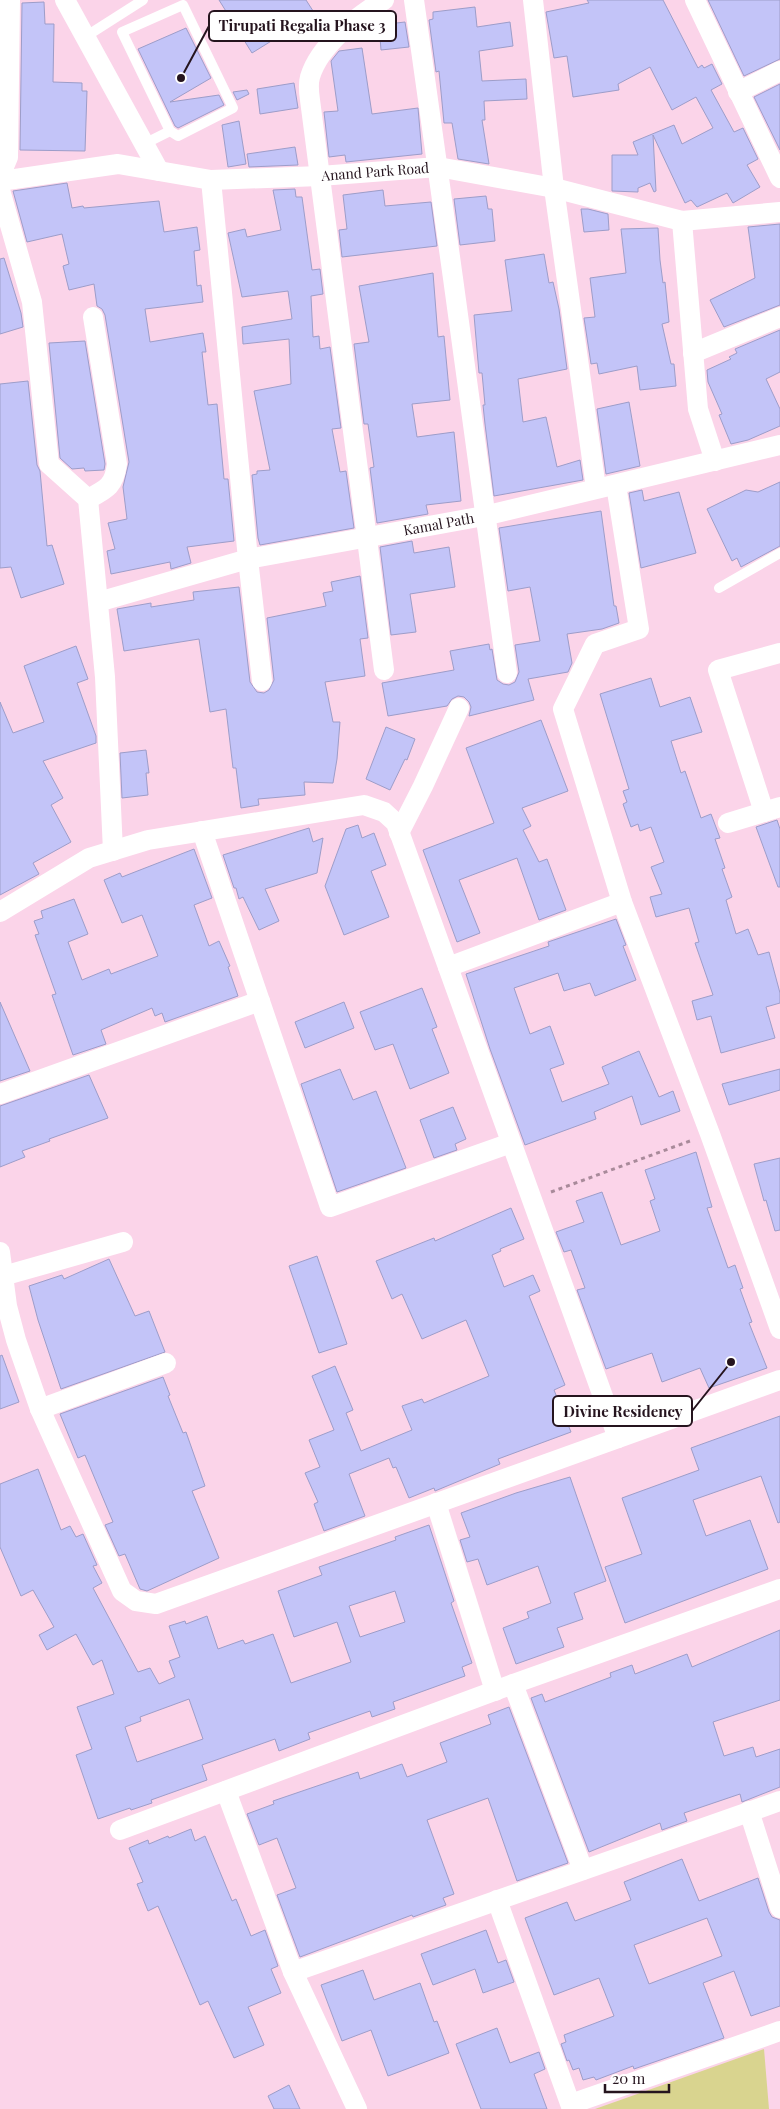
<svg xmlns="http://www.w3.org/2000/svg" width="780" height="2109" viewBox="0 0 780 2109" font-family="'Playfair Display',serif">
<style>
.green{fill:#d9d48f}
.building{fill:#c3c4f8;stroke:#9d9dc9;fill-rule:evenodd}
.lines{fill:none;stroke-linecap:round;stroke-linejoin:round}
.path{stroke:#a88a9a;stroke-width:3;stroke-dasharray:4 4;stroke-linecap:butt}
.lane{stroke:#fff;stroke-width:10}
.street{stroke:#fff;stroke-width:20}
.labels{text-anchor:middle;stroke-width:4;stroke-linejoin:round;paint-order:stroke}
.street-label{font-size:14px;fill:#25141e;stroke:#fff}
.leader{fill:none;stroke:#25141e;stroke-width:2}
.callout-dot{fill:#25141e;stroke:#fff;stroke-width:2}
.callout{fill:#fff;stroke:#25141e;stroke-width:2}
.callout-label{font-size:15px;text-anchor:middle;font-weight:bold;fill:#25141e}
</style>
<rect width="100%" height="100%" fill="#fbd4e9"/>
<!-- green -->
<polygon class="green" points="764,2049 769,2109 595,2109"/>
<!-- building -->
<g class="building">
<polygon points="219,0 306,0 315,14 252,53"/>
<polygon points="587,0 663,0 698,68 702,65 704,68 712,64 722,84 711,90 734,132 743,128 758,159 747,165 760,187 733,203 727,193 697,207 691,200 685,203 653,135 656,191 654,192 650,183 638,188 638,192 612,191 612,155 638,155 633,142 674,125 682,144 713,128 696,97 672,110 650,67 618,84 619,90 573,97 567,56 554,58 546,12 589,3"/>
<polygon points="708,0 780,0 780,59 744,76"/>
<polygon points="44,2 45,24 54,24 53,82 82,83 82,91 87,91 85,151 20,150 22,3"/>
<polygon points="475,7 477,27 510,22 513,46 479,51 482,81 526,79 527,99 484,101 485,120 482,120 489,164 458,159 452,123 444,123 439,71 436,72 429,20 433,19 433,12"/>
<polygon points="405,22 409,47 381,50 379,25"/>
<polygon points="186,28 211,78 170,102 219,95 224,105 178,128 175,126 138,49"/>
<polygon points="362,48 372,114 418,108 422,154 346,162 345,155 329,157 324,112 338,111 331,61 339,51"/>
<polygon points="294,83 298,108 260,114 257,89"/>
<polygon points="780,84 780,150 754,97"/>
<polygon points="247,90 249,94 237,100 233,92"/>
<polygon points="239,121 246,164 228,167 222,125"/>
<polygon points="295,147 298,165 249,167 247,154"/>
<polygon points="67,183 72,208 83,206 84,208 159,201 164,232 197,227 200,250 194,251 197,286 201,285 203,302 145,309 150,342 203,333 206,352 202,352 208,405 217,404 224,479 228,479 234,541 187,547 191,563 171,569 170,562 111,574 107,551 115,549 108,523 127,519 123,487 129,462 105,315 102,309 97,306 94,284 69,290 63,266 69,264 62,234 27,242 13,191"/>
<polygon points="295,189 296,197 302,197 312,270 320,269 323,294 311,296 313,337 319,336 320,349 330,347 341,428 332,429 340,472 346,471 354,528 260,545 258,538 252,475 257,474 257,471 270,470 254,391 291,384 289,339 243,344 242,327 292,319 288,291 242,297 228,233 245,229 247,237 281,230 273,190"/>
<polygon points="383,190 385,206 431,202 437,246 342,257 339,230 347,229 343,195"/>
<polygon points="486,196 488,209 492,209 495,241 460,245 454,199"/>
<polygon points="581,209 588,209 608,214 609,230 584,232"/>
<polygon points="780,224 780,305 724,327 710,300 755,278 748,227"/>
<polygon points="658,228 660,260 663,283 665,282 669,322 662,324 671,364 674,364 676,386 640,390 637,366 599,374 597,363 591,364 584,318 595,317 590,278 626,273 621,229"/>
<polygon points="544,254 549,283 553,282 559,309 567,369 518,379 523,422 546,417 557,467 580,460 583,480 494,496 485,424 483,405 485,405 482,373 479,373 474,315 512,311 505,260"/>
<polygon points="4,258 21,313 23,327 0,334 0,259"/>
<polygon points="433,273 438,337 444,336 450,400 412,404 417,437 454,432 461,501 426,505 428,514 377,523 370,468 374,467 368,424 364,424 354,344 369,342 359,286"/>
<polygon points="780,330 780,372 766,379 780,409 780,426 748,440 731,444 719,415 722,414 708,382 707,370 731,359 729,357 737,353 735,349"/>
<polygon points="85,341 105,464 104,470 85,471 84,468 72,469 60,458 49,343"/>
<polygon points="28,381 37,465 40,471 47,546 52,545 64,584 21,598 11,567 0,568 0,384"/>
<polygon points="629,402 640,466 606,474 597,409"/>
<polygon points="780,482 780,546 741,567 737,558 732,561 707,509 746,490 758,492"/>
<polygon points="642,490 644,501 679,492 696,553 641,568 629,493"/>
<polygon points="601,511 614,606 616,606 619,623 602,629 567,634 572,663 568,672 528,679 534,700 469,716 471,707 469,702 464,697 458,696 452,699 447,706 388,716 382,683 454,670 450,651 489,644 490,650 492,649 497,680 503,684 509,685 515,682 519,672 515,645 540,641 530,587 508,591 499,528"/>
<polygon points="412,541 414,553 449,547 455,587 410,594 416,632 391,635 380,547"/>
<polygon points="360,576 368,638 360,639 365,676 325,682 333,722 340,722 337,759 333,783 304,782 305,795 258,799 259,805 241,808 236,768 233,768 226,709 210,712 199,639 124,651 117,609 151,603 151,607 194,600 193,592 239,587 250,682 257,692 264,693 269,690 274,680 267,618 326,606 323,593 333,591 331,582"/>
<polygon points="76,646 88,679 77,683 96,736 96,743 43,761 63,798 51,805 71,842 33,863 39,874 0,895 0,702 13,733 44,722 24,666"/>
<polygon points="651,678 660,707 690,697 702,732 671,741 681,773 685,771 701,818 711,814 720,838 715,839 725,868 722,869 732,897 726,900 736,934 748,929 758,955 769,952 780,993 780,1003 766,1007 775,1038 721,1053 711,1016 697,1020 692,1001 713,995 695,943 699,942 689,908 656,917 650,897 662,894 651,867 664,862 651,827 640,831 638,824 631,827 623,804 627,802 623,791 629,789 600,694"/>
<polygon points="541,720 568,791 522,808 531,826 523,830 539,862 547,859 566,910 539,920 517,858 459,880 480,933 457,942 423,850 494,823 466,748"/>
<polygon points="386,727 415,739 407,760 405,759 390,790 366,779"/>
<polygon points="146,750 149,773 146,773 148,795 122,798 120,753"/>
<polygon points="777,820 780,829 780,887 778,887 756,827"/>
<polygon points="358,825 362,838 374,833 386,865 371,871 389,917 344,935 325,886 346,829"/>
<polygon points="309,828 313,842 323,838 317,873 265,889 279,921 259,930 243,897 239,899 236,888 234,888 223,855"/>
<polygon points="194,849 212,898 194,905 209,946 219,941 230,966 228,967 238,996 165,1022 162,1013 155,1016 152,1008 101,1030 106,1044 73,1055 52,995 56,994 35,935 39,934 34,921 43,918 41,911 74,899 88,934 68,942 82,980 109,969 111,974 158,956 142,915 122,923 104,880 120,873 122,877"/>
<polygon points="616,919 626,945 623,946 636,980 595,996 590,983 564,991 558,973 514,988 530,1034 550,1026 564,1064 550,1069 562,1102 609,1084 602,1067 639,1051 659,1097 673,1091 680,1111 641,1125 632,1096 594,1112 596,1119 525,1145 490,1049 466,974 549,946 548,942"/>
<polygon points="422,988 437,1027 432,1029 449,1073 410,1089 393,1044 375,1050 360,1012"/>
<polygon points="0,1002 30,1071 0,1081"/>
<polygon points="344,1002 354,1028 305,1048 295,1022"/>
<polygon points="340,1069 353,1100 376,1091 406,1168 337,1192 301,1084"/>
<polygon points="780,1069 780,1090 729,1105 722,1084"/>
<polygon points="89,1075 108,1118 49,1139 50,1141 22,1151 25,1157 0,1167 0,1106"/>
<polygon points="453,1107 466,1139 455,1144 457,1150 434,1158 420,1120"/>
<polygon points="696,1152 712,1207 707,1208 728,1268 735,1265 743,1288 740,1289 752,1322 749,1323 767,1368 709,1388 700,1368 662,1382 652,1353 606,1369 577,1290 585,1288 571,1250 564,1252 556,1232 584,1222 576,1201 602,1192 621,1245 660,1231 650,1201 655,1199 645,1170"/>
<polygon points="780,1158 780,1230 775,1231 766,1200 764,1201 754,1164"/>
<polygon points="511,1208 524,1239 500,1249 501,1251 492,1255 504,1287 533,1275 540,1291 529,1296 565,1385 554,1390 571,1432 498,1459 500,1464 435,1491 434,1488 409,1498 396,1467 393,1468 389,1458 349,1474 365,1516 324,1531 314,1504 318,1502 305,1473 320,1467 309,1440 334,1430 312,1376 335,1366 353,1410 346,1413 361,1451 412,1430 402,1406 422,1399 424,1403 489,1376 466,1320 422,1339 402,1294 392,1299 376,1261 434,1238 435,1241"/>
<polygon points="317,1256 347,1344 319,1353 289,1266"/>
<polygon points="109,1259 135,1316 149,1311 165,1352 61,1389 38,1320 29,1286 62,1275 64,1279"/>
<polygon points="2,1355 19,1402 0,1409 0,1356"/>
<polygon points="163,1377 170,1395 168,1396 183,1433 186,1432 205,1486 192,1491 219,1558 147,1591 140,1589 125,1554 119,1556 105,1525 113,1522 85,1455 78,1458 60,1414"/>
<polygon points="780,1416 780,1522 778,1523 761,1476 693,1500 706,1536 750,1520 768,1569 625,1623 605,1567 642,1554 622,1498 699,1470 691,1448"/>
<path d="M38,1469L61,1530L70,1526L76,1537L83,1534L97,1565L93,1566L102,1583L93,1588L138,1672L150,1668L159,1684L175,1677L169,1661L180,1657L169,1626L185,1621L186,1624L207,1616L218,1649L243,1640L245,1644L273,1634L291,1683L351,1662L337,1622L294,1637L278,1591L322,1575L319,1567L396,1540L395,1537L429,1525L454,1601L451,1603L472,1663L462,1667L465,1676L393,1702L395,1709L372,1717L370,1711L308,1733L310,1739L279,1751L275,1739L202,1765L207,1780L151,1800L152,1803L131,1810L130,1808L98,1819L76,1755L92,1749L77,1707L114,1694L102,1660L93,1665L76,1634L47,1650L39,1635L54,1627L33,1590L21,1596L0,1547V1484ZM395,1591L405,1622L360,1637L349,1606ZM189,1699L203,1739L137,1762L125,1727L141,1721L140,1717Z"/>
<polygon points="570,1477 606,1581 574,1593 583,1619 557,1628 564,1647 516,1664 503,1628 529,1618 527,1612 551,1603 538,1566 487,1585 478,1559 467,1562 460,1540 470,1537 461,1513 516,1493"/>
<polygon points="780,1630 780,1700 713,1722 724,1756 753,1747 756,1757 780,1749 780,1787 742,1802 740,1794 684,1813 687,1821 662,1830 660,1823 589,1852 531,1698 542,1694 545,1702 611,1677 610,1673 632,1665 635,1674 687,1654 692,1667"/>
<polygon points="509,1707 568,1863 517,1881 488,1798 427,1820 454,1894 443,1898 446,1905 413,1917 412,1915 300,1957 277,1895 296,1888 277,1838 259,1845 247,1814 274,1804 273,1801 358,1772 360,1779 402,1764 407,1777 447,1762 440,1743 491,1724 488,1715"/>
<polygon points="191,1829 195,1841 205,1836 232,1901 236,1899 251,1936 265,1930 278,1966 271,1969 281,1993 248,2007 264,2045 234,2058 208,2001 200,2005 158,1906 148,1911 137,1884 143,1882 129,1848 148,1840 149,1844 168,1836 169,1838"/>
<path d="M682,1859L699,1901L758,1878L769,1912L772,1917L780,1920V2006L751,2016L734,1971L703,1983L724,2038L634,2069L633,2066L596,2080L594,2077L583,2080L579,2068L573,2070L569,2060L567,2061L561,2044L566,2042L564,2035L614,2016L599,1978L554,1995L525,1918L567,1902L575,1921L631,1900L624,1882ZM707,1918L722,1956L649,1984L634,1945Z"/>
<polygon points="486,1930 498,1963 506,1960 514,1982 483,1993 475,1969 433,1985 421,1954"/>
<polygon points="363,1970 374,2000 420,1983 434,2022 437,2021 449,2053 388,2076 371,2030 342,2041 321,1985"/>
<polygon points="497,2028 510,2063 539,2052 545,2069 534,2074 547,2109 481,2109 456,2044"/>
<polygon points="289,2085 300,2109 274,2109 268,2096"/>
</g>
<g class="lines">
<!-- path -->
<polyline class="path" points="551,1192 690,1141"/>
<!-- lane -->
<g class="lane">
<polyline points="85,37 143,0"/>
<polyline points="144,144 170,131 178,136 233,108 183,5 122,32 170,131"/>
<polyline points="719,588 780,553"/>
</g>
<!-- street -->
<g class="street">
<polyline points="65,0 159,171"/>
<path d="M414,0C447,224 475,449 507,673"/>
<polyline points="533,0 554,188 596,488"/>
<polyline points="695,0 780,178"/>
<polyline points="738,92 780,71"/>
<polyline points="0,176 8,157 10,0"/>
<polyline points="211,180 248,559 262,681"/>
<path id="s1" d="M0,181L118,164L211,180L320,176L438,167L554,188L682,221L780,212"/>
<polyline points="0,190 32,302 49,464 88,499 105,677 113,851"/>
<polyline points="682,221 698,409 715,461"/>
<polyline points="693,353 780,317"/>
<polyline points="616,485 639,629 595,644 563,709 622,902 710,1134 780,1329"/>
<path d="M88,499C107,489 114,486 117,464L93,317"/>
<path id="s2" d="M98,602L248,559L484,516L780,445"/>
<path d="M384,670L310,100C309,93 308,84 310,77C319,46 357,16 384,0"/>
<polyline points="764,812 718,670 780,653"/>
<polyline points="728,823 780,807"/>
<polyline points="202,831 330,1207 511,1143"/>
<polyline points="399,833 423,786 459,708"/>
<polyline points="0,912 89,858 148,840 364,805 384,812 396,823 618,1438"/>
<polyline points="448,967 622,902"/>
<polyline points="0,1094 260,1001"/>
<polyline points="0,1252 7,1306 16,1340 40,1409 122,1591 136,1601 156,1604 780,1380"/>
<polyline points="3,1276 123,1242"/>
<polyline points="40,1409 166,1363"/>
<polyline points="436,1503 495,1691"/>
<polyline points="513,1684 583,1870"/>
<polyline points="226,1791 293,1972 357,2109"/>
<polyline points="749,1811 780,1908"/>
<polyline points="120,1830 513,1684 780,1589"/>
<polyline points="497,1900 572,2109"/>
<polyline points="293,1972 780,1801"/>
<polyline points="571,2104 780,2031"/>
</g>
</g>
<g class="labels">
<!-- street labels -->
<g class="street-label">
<text dy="5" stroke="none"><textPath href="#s1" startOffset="378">Anand Park Road</textPath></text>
<text dy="5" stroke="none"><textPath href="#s2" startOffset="350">Kamal Path</textPath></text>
</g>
</g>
<!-- callouts -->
<path class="leader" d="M181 78L209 26M731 1362L692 1411"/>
<g class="callout-dot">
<circle cx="181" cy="78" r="5"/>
<circle cx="731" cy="1362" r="5"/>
</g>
<g class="callout">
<rect x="209" y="11" width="187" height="30" rx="5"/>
<rect x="553" y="1396" width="139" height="30" rx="5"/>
</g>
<g class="callout-label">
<text x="302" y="31">Tirupati Regalia Phase 3</text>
<text x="623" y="1417">Divine Residency</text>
</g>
<!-- scale -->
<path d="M605 2084v8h64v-8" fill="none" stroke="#25141e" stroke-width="2.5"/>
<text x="612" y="2084" font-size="15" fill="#25141e" stroke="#ffffff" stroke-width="4" paint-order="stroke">20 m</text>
</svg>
